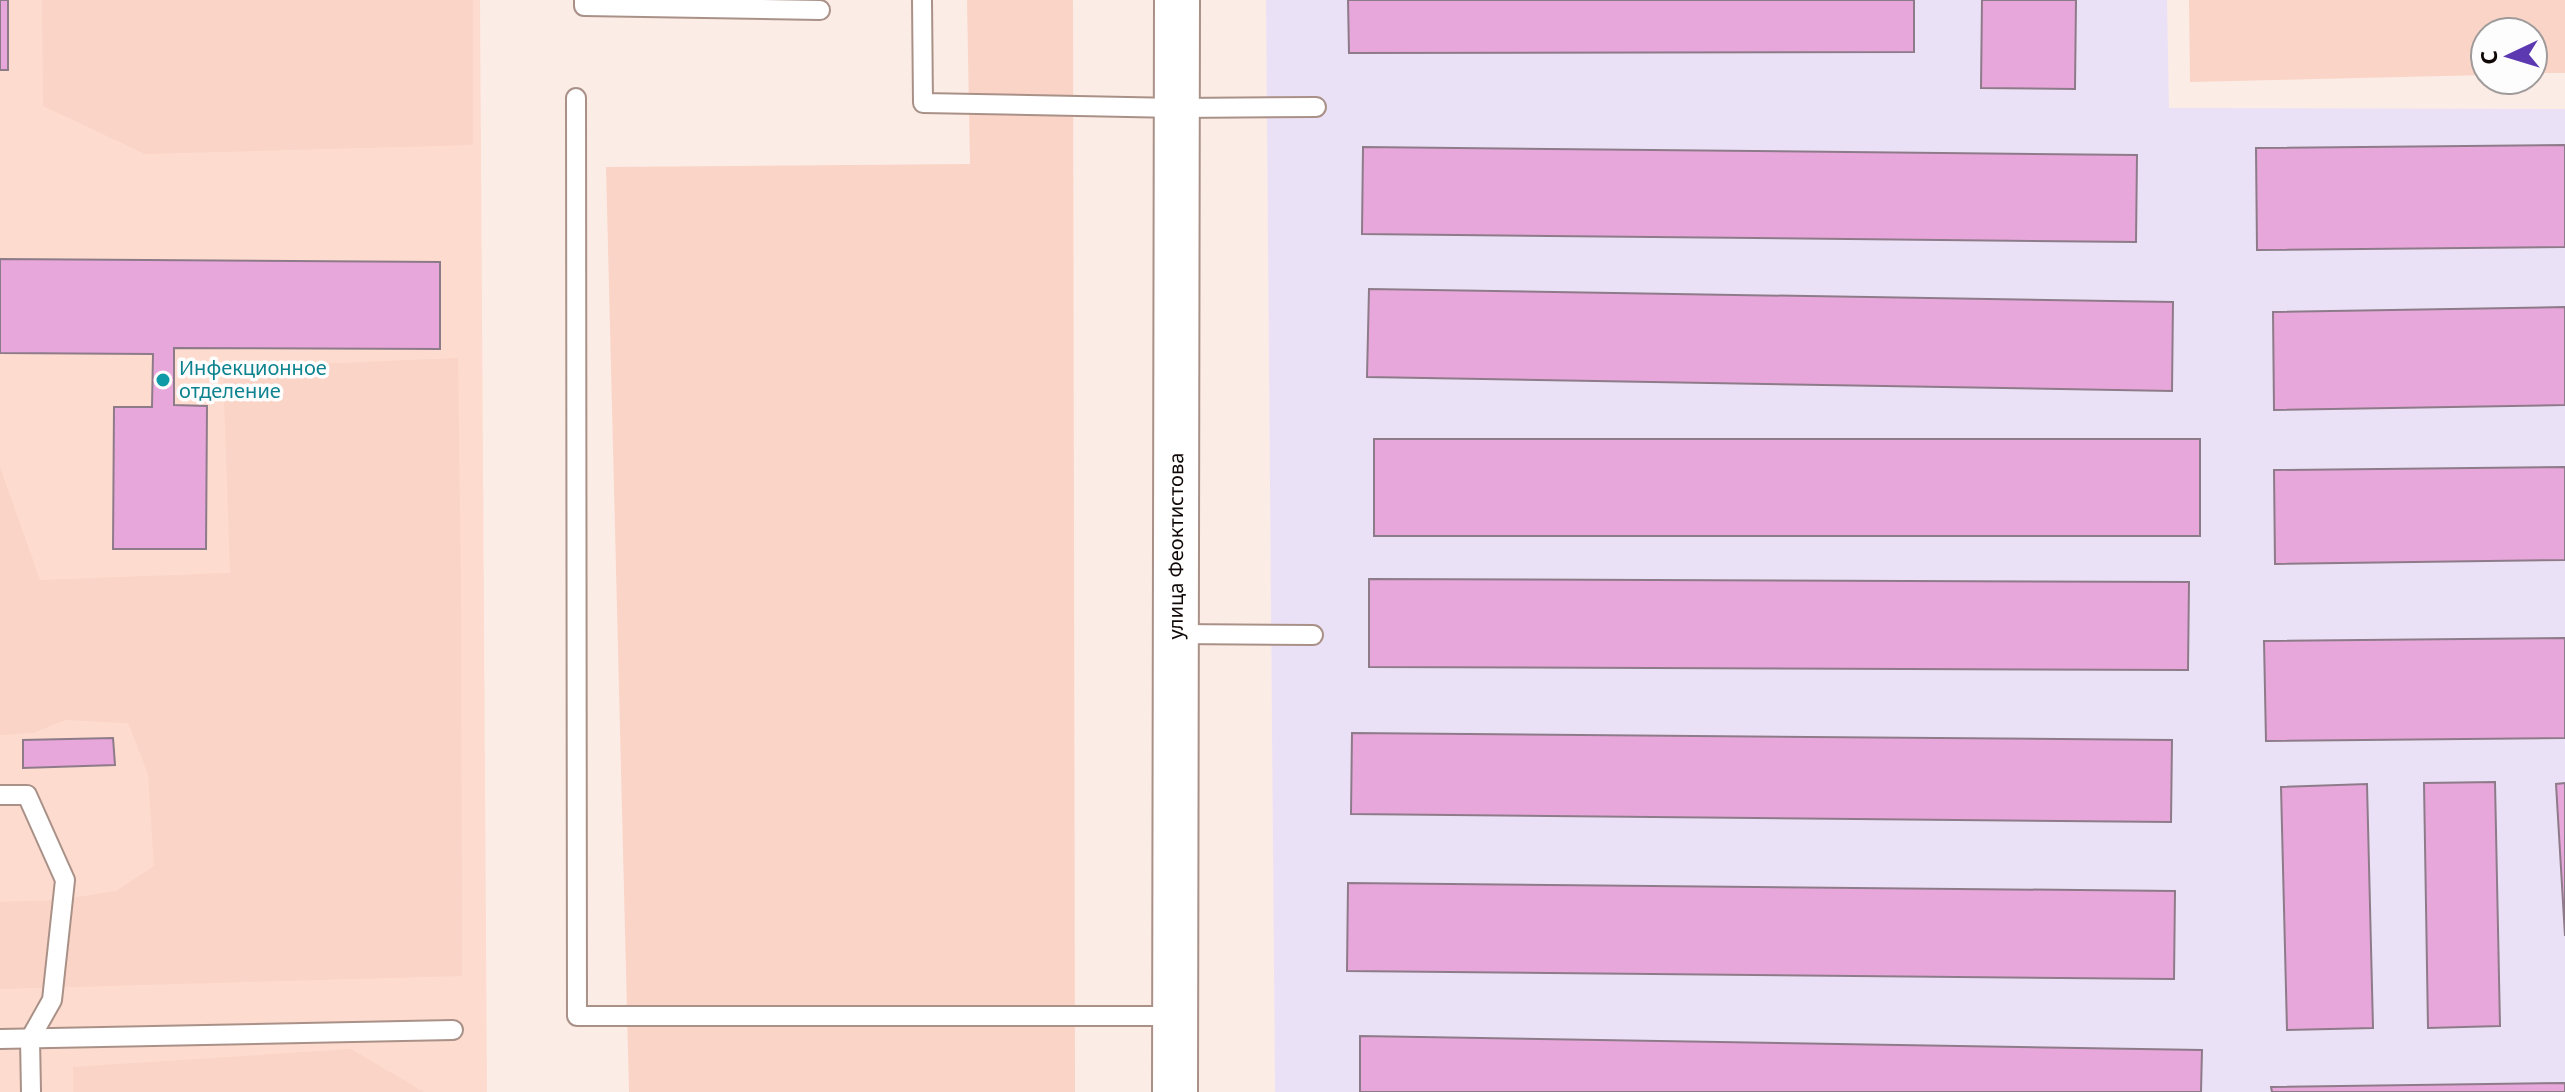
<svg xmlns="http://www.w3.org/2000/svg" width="2565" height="1092" viewBox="0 0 2565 1092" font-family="'Noto Sans',sans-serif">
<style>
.built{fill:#fddbce}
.industrial{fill:#ebe1f6}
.green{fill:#fad4c6}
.building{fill:#e8a7da;stroke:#8e7b8a;stroke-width:2}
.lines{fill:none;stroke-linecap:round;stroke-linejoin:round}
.lane-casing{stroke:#a99188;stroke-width:22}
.secondary-casing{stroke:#a99188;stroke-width:48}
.lane{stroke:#fff;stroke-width:18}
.secondary{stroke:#fff;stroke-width:44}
.culture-dot{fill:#0f9aa8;stroke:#fdfdfd;stroke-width:3}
.labels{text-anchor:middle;stroke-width:7;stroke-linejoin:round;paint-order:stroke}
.culture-label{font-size:20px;fill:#0d838f;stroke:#fdfdfd;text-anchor:start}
.street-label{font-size:20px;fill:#110907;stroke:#fdfdfd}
</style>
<rect width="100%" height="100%" fill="#fcece6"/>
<!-- built -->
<polygon class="built" points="0,0 480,0 487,1092 0,1092"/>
<!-- industrial -->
<polygon class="industrial" points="1266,0 2167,0 2169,108 2565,109 2565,1092 1275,1092"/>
<!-- green -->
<g class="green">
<polygon points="42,0 473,0 473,145 145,154 43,106"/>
<polygon points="967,0 1073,0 1075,1092 629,1092 606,167 970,164"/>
<polygon points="2189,0 2565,0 2565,73 2533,73 2533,32 2485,32 2485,75 2190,82"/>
<polygon points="458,358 461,582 462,976 0,989 0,902 59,900 116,891 154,866 148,774 128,723 65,720 33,733 0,735 0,467 40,580 230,573 223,368"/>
<polygon points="351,1049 424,1092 73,1092 73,1067"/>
</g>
<!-- building -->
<g class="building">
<rect x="0" y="0" width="8" height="70"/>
<polygon points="1348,0 1914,0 1914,52 1349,53"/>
<polygon points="1982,0 2076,0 2075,89 1981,88"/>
<polygon points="2565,145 2565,247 2257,250 2256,148"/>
<polygon points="1363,147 2137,155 2136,242 1362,234"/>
<polygon points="0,259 440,262 440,349 174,348 174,405 207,406 206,549 113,549 114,407 152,407 153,354 0,353"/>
<polygon points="1369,289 2173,302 2172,391 1367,377"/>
<polygon points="2565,307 2565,405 2274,410 2273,312"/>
<rect x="1374" y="439" width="826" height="97"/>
<polygon points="2565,467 2565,560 2275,564 2274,470"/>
<polygon points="1369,579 2189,582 2188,670 1369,667"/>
<polygon points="2565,638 2565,738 2266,741 2264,641"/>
<polygon points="1352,733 2172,740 2171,822 1351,814"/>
<polygon points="113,738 115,765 23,768 23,740"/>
<polygon points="2495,782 2500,1026 2428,1028 2424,783"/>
<polygon points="2565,783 2565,936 2556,784"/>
<polygon points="2367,784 2373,1028 2287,1030 2281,787"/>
<polygon points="1348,883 2175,891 2174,979 1347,971"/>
<polygon points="1360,1036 2202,1050 2201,1092 1360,1092"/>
<polygon points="2565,1083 2565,1092 2272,1092 2271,1087"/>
</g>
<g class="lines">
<defs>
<g id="lane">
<polyline points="584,0 584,6 820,10"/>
<polyline points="922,0 923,103 1177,108 1316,107"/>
<polyline points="576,98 577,1016 1175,1016"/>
<polyline points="1176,634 1313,635"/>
<polyline points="0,795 27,795 65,880 52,1000 30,1039 31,1092"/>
<polyline points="0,1039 453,1030"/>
</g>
<g id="secondary">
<path id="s1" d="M1175,1092L1177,0"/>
</g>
</defs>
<!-- lane casing -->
<use href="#lane" class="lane-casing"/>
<!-- secondary casing -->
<use href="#secondary" class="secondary-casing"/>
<!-- lane -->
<use href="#lane" class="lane"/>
<!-- secondary -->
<use href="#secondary" class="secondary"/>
</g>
<!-- markers -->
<circle class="culture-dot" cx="163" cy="380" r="8"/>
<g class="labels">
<!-- culture labels -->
<g class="culture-label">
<text x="179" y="375">Инфекционное<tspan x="179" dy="23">отделение</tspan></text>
</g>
<!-- street labels -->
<g class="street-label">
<text dy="7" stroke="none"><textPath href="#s1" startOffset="546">улица Феоктистова</textPath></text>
</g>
</g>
<!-- north arrow -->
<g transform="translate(2509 56) rotate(266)"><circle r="38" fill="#fdfdfd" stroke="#9f9b9b" stroke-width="2"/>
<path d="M0-6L14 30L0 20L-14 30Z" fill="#5c39b1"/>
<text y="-12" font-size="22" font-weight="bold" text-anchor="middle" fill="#110907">С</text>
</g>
</svg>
